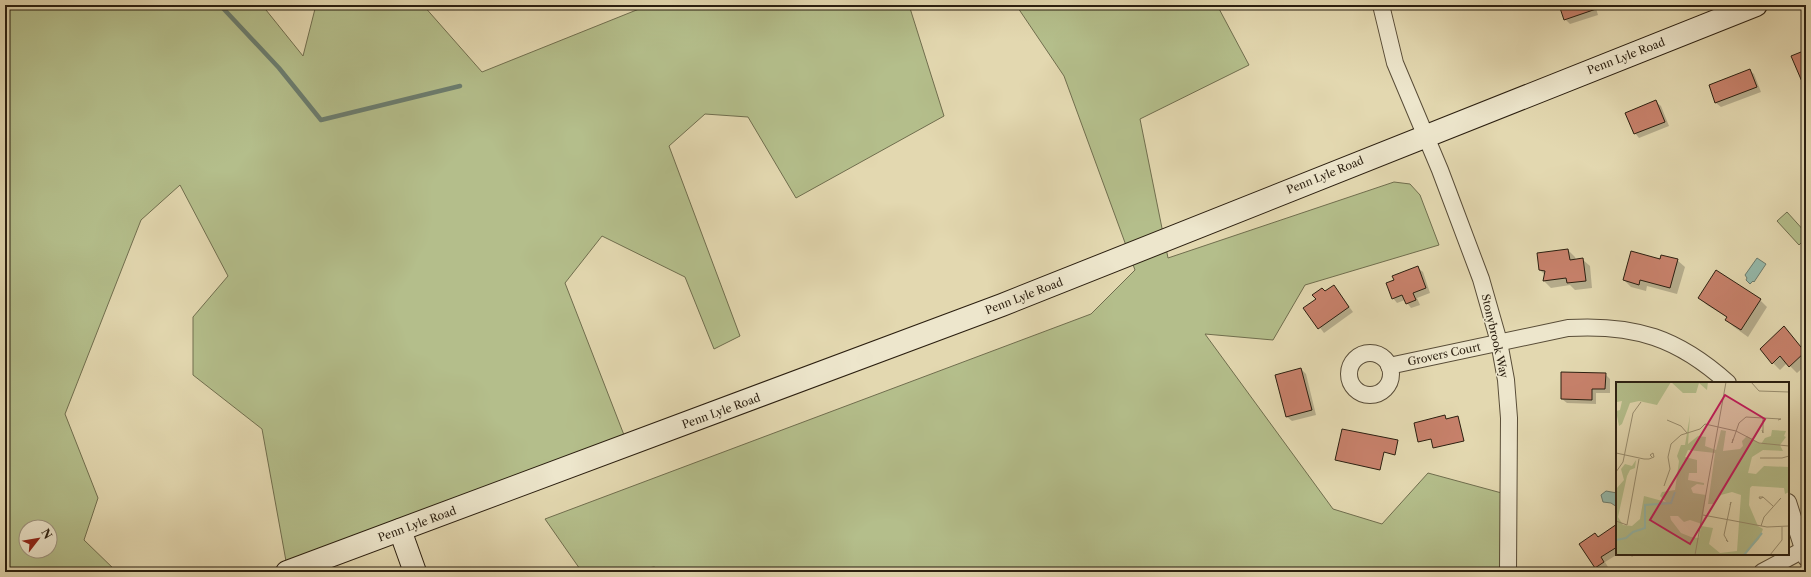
<svg xmlns="http://www.w3.org/2000/svg" width="1811" height="577" viewBox="0 0 1811 577" font-family="'Libre Caslon Text',serif">
<style>
.green{fill:#b4be8b;stroke:#706e4e;fill-rule:evenodd}
.water{fill:#95baac;stroke:#6b7c6e}
.shadow{fill:#0003}
.lines{fill:none;stroke-linecap:round;stroke-linejoin:round}
.stream{stroke:#6b7c6e;stroke-width:4.5}
.building{fill:#c7816b;stroke:#2b1f10}
.street-casing{stroke:#594d38;stroke-width:18}
.secondary-casing{stroke:#2b1f10;stroke-width:24}
.street{stroke:#ede6cc;stroke-width:16}
.secondary{stroke:#ede6cc;stroke-width:22}
.labels{text-anchor:middle;stroke-width:3;stroke-linejoin:round;paint-order:stroke}
.street-label{font-size:11px;fill:#2b1f10;stroke:#ede6cc}
.inset-river{fill:none;stroke:#95baac;stroke-width:2}
.inset-road{fill:none;stroke:#998e70;stroke-width:1}
.view{fill:#c2185b;fill-opacity:0.15;stroke:#c2185b;stroke-width:2}
.inset-edge{fill:none;stroke:#2b1f10;stroke-width:2}
</style>
<rect width="100%" height="100%" fill="#e3d8b0"/>
<filter id="stains"><feTurbulence type="fractalNoise" baseFrequency=".005" numOctaves="4"/><feColorMatrix values="0 0 0 0 .2 0 0 0 0 .09 0 0 0 0 .02 0 0 0 .5 -.17"/></filter>
<radialGradient id="worn" r=".72"><stop offset=".6" stop-color="#630" stop-opacity="0"/><stop offset="1" stop-color="#630" stop-opacity=".3"/></radialGradient>
<!-- green -->
<g class="green">
<path d="M5,5H262L303,56L316,5H423L482,72L649,5H909L944,116L796,198L748,117L705,114L669,146L740,336L714,349L685,277L602,236L565,283L624,435L288,572L262,429L193,375V317L228,276L180,185L141,220L65,414L98,498L84,540L117,572H5ZM26,527H50V551H26Z"/>
<polygon points="1016,5 1217,5 1249,65 1140,119 1168,258 1394,182 1410,184 1420,195 1439,245 1305,285 1273,340 1205,334 1333,509 1382,524 1428,473 1509,495 1508,572 668,572 654,567 623,572 582,572 545,519 1091,314 1135,270 1064,76"/>
<polygon points="1787,212 1806,233 1806,238 1799,245 1777,221"/>
</g>
<!-- water -->
<g class="water">
<polygon points="1757,258 1766,264 1754,282 1753,281 1750,284 1746,280 1747,278 1745,275"/>
<polygon points="1606,491 1617,493 1617,507 1611,503 1603,502 1601,495"/>
</g>
<!-- shadow -->
<g class="shadow">
<polygon points="1561,5 1595,5 1598,15 1570,24 1565,19"/>
<polygon points="1749,70 1754,74 1761,92 1721,107 1716,103"/>
<polygon points="1656,102 1661,106 1669,126 1639,138 1635,133"/>
<polygon points="1568,250 1575,257 1576,260 1582,259 1590,266 1592,288 1575,290 1570,285 1551,288 1544,281 1545,275 1540,270"/>
<polygon points="1677,260 1685,267 1677,294 1647,286 1646,291 1631,287 1624,280 1661,261"/>
<polygon points="1418,268 1423,272 1430,293 1417,298 1420,305 1411,308 1405,300 1397,303 1393,298"/>
<polygon points="1334,286 1353,312 1324,333 1305,308"/>
<polygon points="1700,298 1760,300 1767,307 1748,337 1734,327 1726,320 1728,318 1707,305"/>
<polygon points="1791,335 1806,353 1806,365 1797,373 1787,363 1780,370 1773,363"/>
<polygon points="1301,369 1306,374 1316,415 1292,421 1287,417"/>
<polygon points="1605,374 1610,379 1610,393 1596,393 1596,404 1567,403 1562,399"/>
<polygon points="1806,384 1806,396 1802,386"/>
<polygon points="1617,525 1618,554 1605,562 1608,567 1600,572 1596,568"/>
<polygon points="1629,554 1636,554 1632,557"/>
</g>
<g class="lines">
<!-- stream -->
<polyline class="stream" points="220,5 279,68 321,120 460,86"/>
</g>
<!-- building -->
<g class="building">
<polygon points="1559,5 1602,5 1602,7 1564,20"/>
<polygon points="1806,50 1806,91 1791,56"/>
<polygon points="1750,69 1757,87 1715,103 1709,85"/>
<polygon points="1656,100 1665,122 1634,134 1625,113"/>
<polygon points="1568,249 1570,260 1583,258 1586,281 1567,283 1566,278 1543,281 1545,271 1539,270 1537,253"/>
<polygon points="1631,251 1660,259 1661,255 1678,259 1670,288 1640,280 1639,285 1623,280"/>
<polygon points="1418,266 1426,288 1413,293 1416,300 1406,304 1402,295 1392,299 1386,283 1394,280 1392,276"/>
<polygon points="1716,270 1761,299 1741,330 1725,320 1727,317 1698,298"/>
<polygon points="1334,285 1349,307 1318,329 1303,308 1316,299 1312,295 1322,288 1325,291"/>
<polygon points="1784,326 1805,352 1789,367 1780,356 1772,364 1760,349"/>
<polygon points="1301,368 1312,410 1286,417 1275,375"/>
<polygon points="1561,372 1606,373 1605,389 1592,389 1592,400 1561,399"/>
<polygon points="1445,415 1446,419 1458,416 1464,441 1433,448 1431,439 1418,442 1414,423"/>
<polygon points="1342,429 1398,440 1395,455 1384,452 1380,470 1335,460"/>
<polygon points="1617,524 1617,547 1601,557 1604,562 1595,568 1579,544 1595,533 1598,537"/>
</g>
<g class="lines">
<defs>
<g id="street">
<polyline points="1381,5 1395,63 1440,170 1481,279 1499,342 1506,380 1509,418 1508,572"/>
<circle cx="1370" cy="374" r="21"/>
<path d="M1389,366L1568,328C1635,324 1678,338 1728,383"/>
<polyline points="1788,502 1806,558"/>
<polyline points="1762,572 1803,550"/>
</g>
<g id="secondary">
<polyline points="400,530 415,572"/>
<polyline points="287,572 1002,305 1756,5"/>
</g>
</defs>
<!-- street casing -->
<use href="#street" class="street-casing"/>
<!-- secondary casing -->
<use href="#secondary" class="secondary-casing"/>
<!-- street -->
<use href="#street" class="street"/>
<!-- secondary -->
<use href="#secondary" class="secondary"/>
</g>
<g class="labels">
<!-- street labels -->
<g class="street-label">
<text transform="translate(1626 56) rotate(-21)" y="4">Penn Lyle Road</text>
<text transform="translate(1325 175) rotate(-22)" y="4">Penn Lyle Road</text>
<text transform="translate(1024 296) rotate(-21)" y="4">Penn Lyle Road</text>
<text transform="translate(1495 336) rotate(77)" y="4">Stonybrook Way</text>
<text transform="translate(1444 354) rotate(-12)" y="4">Grovers Court</text>
<text transform="translate(721 411) rotate(-20)" y="4">Penn Lyle Road</text>
<text transform="translate(417 524) rotate(-20)" y="4">Penn Lyle Road</text>
</g>
</g>
<!-- overview -->
<g transform="translate(1616 382)">
<rect width="173" height="173" fill="#e3d8b0"/>
<path d="M0,0H92L91,8L83,1L80,11H67L55,0L41,23L23,19L14,21L6,42L3,44L0,29L4,28L6,19L1,20ZM74,33L72,62L82,54L90,55L89,64L100,68L105,48L110,49L107,69L124,67L127,64L126,59L131,54L145,62L149,56L155,54L156,48L170,49L168,54L170,55L164,63L167,69L147,68L136,75L132,91L140,92L148,84L173,85V110L169,112L168,106L136,104L134,106L133,123L142,144L147,147L143,157L128,173H0V107L8,98L5,87L9,82L16,84L20,78L19,86L14,88L11,94L2,135L7,143L16,144L24,137L28,114L50,120L44,114L46,110L59,108L63,79L61,74L65,63H69ZM72,68L99,71L92,122H98L105,113L116,110L125,113L121,169L104,171L93,162L97,146L85,144L83,156L75,155L65,151L55,138L54,134H62L68,140L74,138L86,142L90,113L77,111L75,106L81,102L88,103V101L72,98L73,91H81V78L69,75Z" fill="#b4be8b" fill-rule="evenodd"/>
<path class="inset-river" d="M0,158L10,156L17,150L29,146V123L55,121L59,110M128,173L146,151"/>
<path class="inset-road" d="M135,0L143,9L173,10M51,38L65,44L71,51M146,48L147,51V36M117,57L116,61L123,41L130,35L165,37L162,38M0,71L28,77H33L38,75L37,71L34,73L36,75M144,76H166L173,74M0,90L7,80L17,31L25,20M48,104L54,87L52,75L55,62L65,53L84,47L89,42L120,49L143,61L173,64M147,115H143L144,117L147,115L157,124M87,133L151,145L173,144M0,139L11,143L23,77M145,144L148,135L165,116L163,118M110,158L112,160L108,153L115,120L114,123M79,173L110,0M154,173L166,158V145"/>
<path class="view" d="M109,13L149,37L74,162L34,138Z"/>
<rect width="173" height="173" class="inset-edge"/>
</g>
<!-- margin -->
<rect width="1811" height="577" fill="none" stroke="#e3d8b0" stroke-width="20"/>
<rect x="6" y="6" width="1799" height="565" fill="none" stroke="#2b1f10" stroke-width="2"/>
<rect x="10" y="10" width="1791" height="557" fill="none" stroke="#2b1f10"/>
<!-- north arrow -->
<g transform="translate(38 539) rotate(59)"><circle r="19" fill="#ede6cc" stroke="#9f9681"/>
<path d="M0-3L7 15L0 10L-7 15Z" fill="#8f2418"/>
<text y="-6" font-size="11" font-weight="bold" text-anchor="middle" fill="#2b1f10">N</text>
</g>
<rect width="100%" height="100%" filter="url(#stains)"/>
<rect width="100%" height="100%" fill="url(#worn)"/>
</svg>
